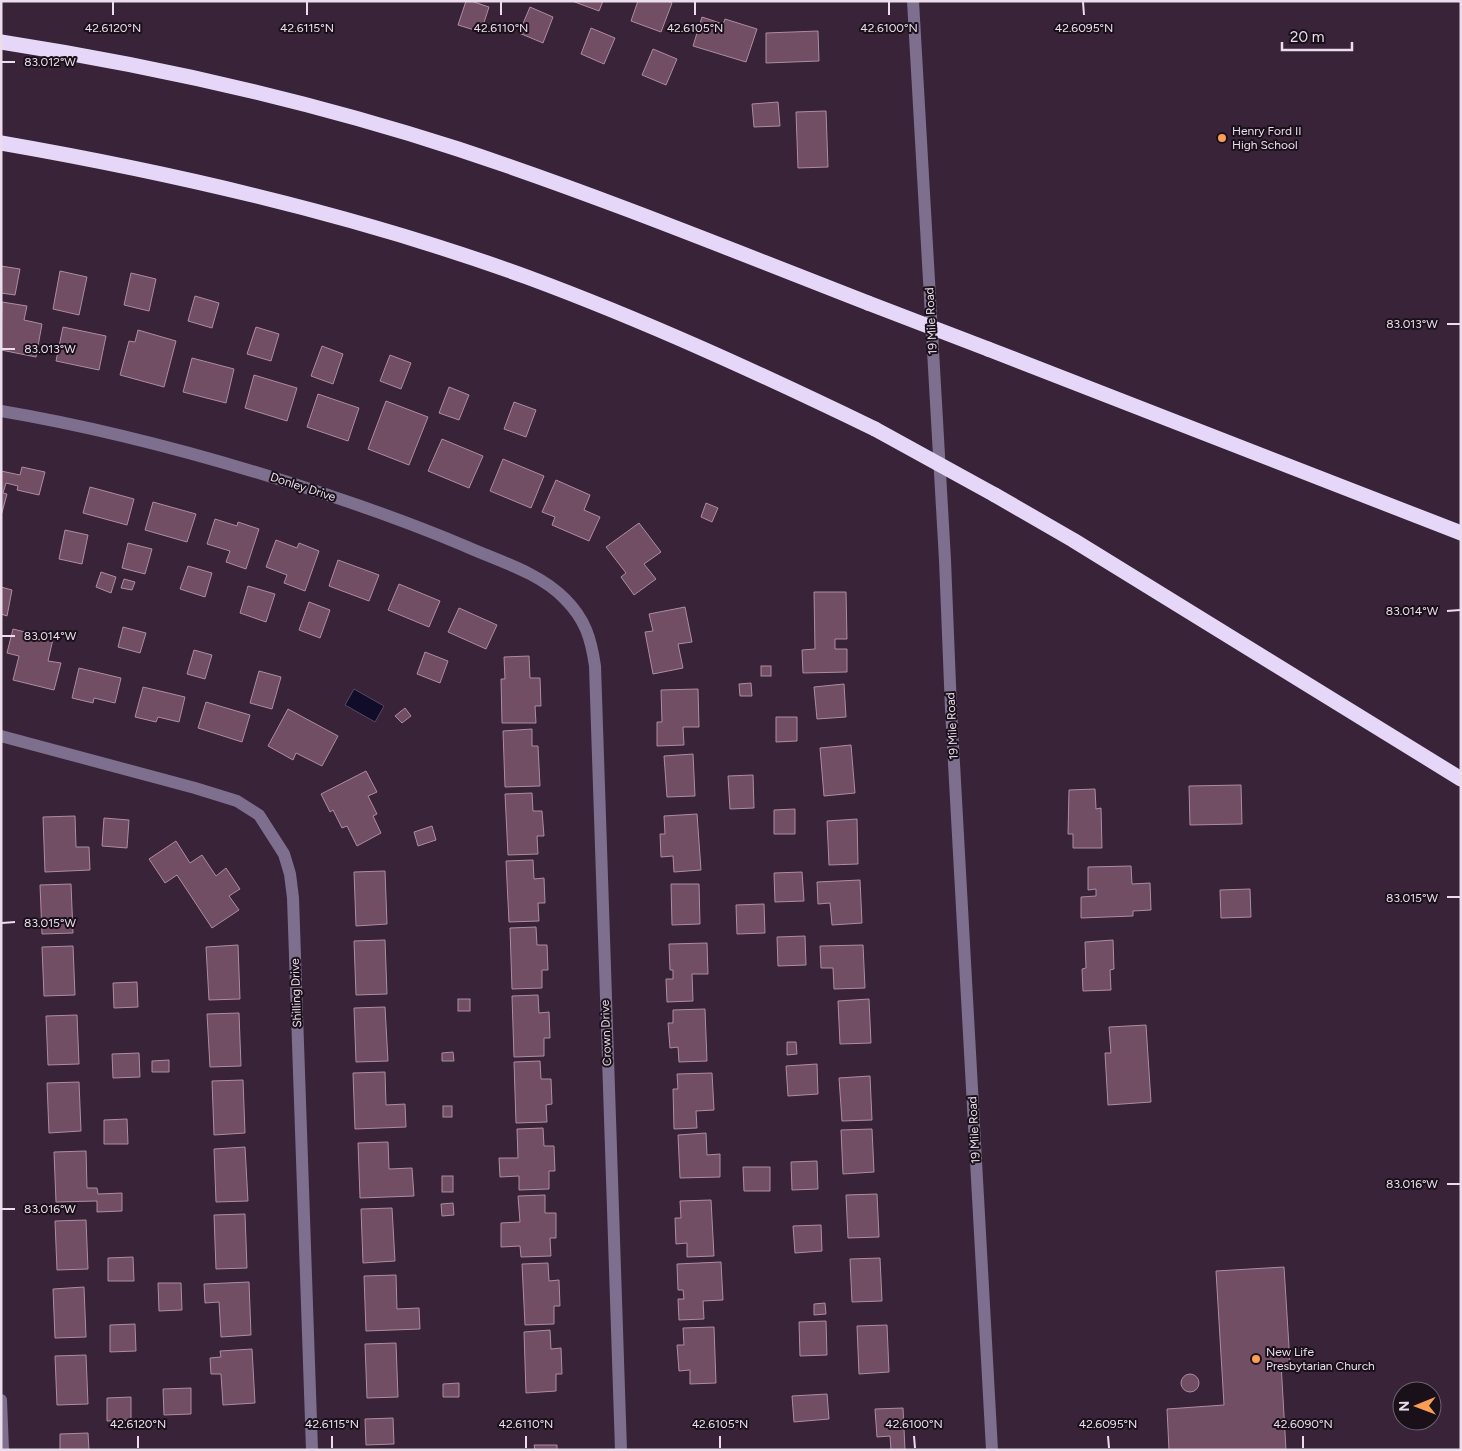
<svg xmlns="http://www.w3.org/2000/svg" width="1462" height="1451" viewBox="0 0 1462 1451" font-family="Figtree,sans-serif">
<style>
.water{fill:#110c28;stroke:#524b63}
.building{fill:#714e63;stroke:#ae8ca0}
.lines{fill:none;stroke-linecap:round;stroke-linejoin:round}
.minor{stroke:#7e6f8f;stroke-width:12}
.highway{stroke:#e6d7f8;stroke-width:15}
.highway-bridge{stroke:#e6d7f8;stroke-width:15}
.ticks{fill:none;stroke:#ebddec;stroke-width:2}
.poi-dot{fill:#fc9d54;stroke:#1a101a;stroke-width:2}
.labels{text-anchor:middle;stroke-width:4;stroke-linejoin:round;paint-order:stroke}
.poi-label{font-size:12px;fill:#ebddec;stroke:#1a101a;text-anchor:start}
.street-label{font-size:12px;fill:#ebddec;stroke:#1a101a}
.ticks-label{font-size:12px;text-anchor:middle;fill:#ebddec;stroke:#1a101a;stroke-width:4;stroke-linejoin:round;paint-order:stroke}
</style>
<rect width="100%" height="100%" fill="#382339"/>
<!-- water -->
<polygon class="water" points="354,689 384,706 375,722 345,705"/>
<!-- building -->
<g class="building">
<polygon points="466,1 471,1 489,7 481,32 458,25"/>
<polygon points="572,1 603,1 599,11"/>
<polygon points="638,1 667,1 672,3 661,32 631,21"/>
<polygon points="530,7 553,17 543,43 519,33"/>
<polygon points="702,17 723,24 725,19 757,29 746,62 693,46"/>
<polygon points="591,28 615,38 604,64 581,54"/>
<polygon points="818,31 819,61 766,63 766,33"/>
<polygon points="653,49 677,59 666,85 642,75"/>
<polygon points="778,102 780,126 754,127 752,104"/>
<polygon points="826,111 828,167 798,168 796,112"/>
<polygon points="1,266 20,269 15,295 1,293"/>
<polygon points="60,271 87,277 79,315 53,309"/>
<polygon points="131,273 156,279 149,311 124,305"/>
<polygon points="195,296 219,303 212,328 188,321"/>
<polygon points="2,302 27,306 24,320 42,324 36,357 1,350"/>
<polygon points="63,327 106,336 99,370 56,361"/>
<polygon points="256,327 279,334 271,361 247,354"/>
<polygon points="138,330 176,341 164,387 120,375 129,341 135,342"/>
<polygon points="322,346 343,354 333,384 311,376"/>
<polygon points="390,355 411,363 401,389 380,381"/>
<polygon points="192,358 234,369 226,403 183,392"/>
<polygon points="254,375 297,388 287,421 245,408"/>
<polygon points="449,387 469,395 459,420 439,413"/>
<polygon points="318,394 359,408 348,441 307,427"/>
<polygon points="386,401 428,417 409,465 368,449"/>
<polygon points="514,402 536,410 526,437 504,429"/>
<polygon points="442,439 483,456 469,488 428,471"/>
<polygon points="503,459 544,476 531,508 490,491"/>
<polygon points="22,467 45,472 39,495 17,490 18,486 6,483 3,493 7,494 1,516 1,471 20,475"/>
<polygon points="556,480 590,495 584,510 600,517 589,541 552,525 555,517 542,512"/>
<polygon points="90,487 134,499 127,525 83,513"/>
<polygon points="153,502 196,514 187,542 145,530"/>
<polygon points="706,503 718,508 712,522 701,517"/>
<polygon points="215,519 237,526 238,522 259,529 246,569 226,562 230,551 207,544"/>
<polygon points="639,523 661,552 644,564 656,579 634,595 621,577 626,573 606,547"/>
<polygon points="65,530 88,535 82,564 59,559"/>
<polygon points="276,540 297,548 299,543 319,551 305,591 284,583 287,575 266,567"/>
<polygon points="128,543 152,549 145,574 122,568"/>
<polygon points="338,560 379,575 369,601 329,586"/>
<polygon points="188,566 212,573 205,597 180,589"/>
<polygon points="101,572 116,577 111,593 96,587"/>
<polygon points="124,579 135,582 132,590 121,588"/>
<polygon points="399,584 440,601 429,627 388,610"/>
<polygon points="248,586 275,594 266,622 240,613"/>
<polygon points="1,587 12,590 7,616 1,614"/>
<polygon points="814,592 846,592 847,639 835,639 835,649 847,649 847,672 803,673 802,650 815,649"/>
<polygon points="309,602 330,610 320,638 299,630"/>
<polygon points="685,607 692,642 678,644 683,668 653,674 645,632 653,631 649,614"/>
<polygon points="459,608 497,625 486,649 448,632"/>
<polygon points="123,627 146,633 140,653 118,647"/>
<polygon points="13,629 53,639 48,661 61,663 54,690 13,680 19,656 7,653"/>
<polygon points="194,650 212,655 205,679 187,674"/>
<polygon points="425,652 448,661 440,683 417,674"/>
<polygon points="529,656 530,678 540,678 541,706 535,706 536,723 502,723 501,679 505,679 504,657"/>
<rect x="761" y="666" width="10" height="10"/>
<polygon points="79,668 121,678 115,703 94,698 93,703 72,698"/>
<polygon points="259,671 281,677 272,709 250,703"/>
<polygon points="751,683 752,696 740,696 739,684"/>
<polygon points="844,684 846,717 817,719 814,687"/>
<polygon points="143,687 185,697 179,722 158,717 156,722 135,717"/>
<polygon points="698,689 699,727 683,727 684,745 657,746 657,722 662,722 661,690"/>
<polygon points="206,702 250,715 242,742 198,728"/>
<polygon points="405,708 411,716 402,723 395,716"/>
<polygon points="288,709 338,736 322,766 296,753 293,760 268,746"/>
<polygon points="776,717 797,717 797,741 776,742"/>
<polygon points="532,729 532,746 538,746 540,786 505,787 503,731"/>
<polygon points="851,745 855,793 824,796 820,748"/>
<polygon points="693,754 695,796 667,797 664,756"/>
<polygon points="366,771 377,792 368,796 377,814 373,816 381,833 357,846 347,826 342,828 333,810 330,812 321,794"/>
<polygon points="753,775 754,808 730,809 728,776"/>
<polygon points="1241,785 1242,824 1190,825 1189,786"/>
<polygon points="1095,789 1096,809 1101,808 1102,848 1073,848 1073,834 1068,834 1069,790"/>
<polygon points="532,793 533,811 542,811 544,836 537,836 538,854 508,855 505,794"/>
<polygon points="795,809 795,834 774,834 774,810"/>
<polygon points="697,814 701,870 674,872 673,856 661,857 660,834 665,834 664,816"/>
<polygon points="75,816 76,847 89,847 90,870 45,872 43,817"/>
<polygon points="104,818 129,820 127,848 102,846"/>
<polygon points="857,819 858,864 829,865 827,821"/>
<polygon points="432,826 436,840 418,846 414,832"/>
<polygon points="176,841 190,863 202,855 216,876 226,868 240,889 229,896 239,910 212,928 177,875 165,883 149,859"/>
<polygon points="533,860 534,879 544,878 545,903 538,903 539,921 509,922 506,861"/>
<polygon points="1131,866 1132,884 1150,883 1151,910 1133,911 1133,916 1081,918 1081,897 1096,896 1096,889 1088,890 1088,867"/>
<polygon points="385,871 387,924 356,926 354,872"/>
<polygon points="802,872 804,901 775,902 774,873"/>
<polygon points="860,880 862,923 832,925 830,903 818,904 817,882"/>
<polygon points="71,884 73,933 42,934 40,885"/>
<polygon points="671,884 699,884 700,924 672,925"/>
<polygon points="1250,889 1251,917 1221,918 1220,890"/>
<polygon points="764,904 765,933 737,934 736,905"/>
<polygon points="536,927 537,945 547,945 548,970 542,970 542,988 512,989 510,928"/>
<polygon points="805,936 806,965 778,966 777,937"/>
<polygon points="385,940 387,994 356,995 354,941"/>
<polygon points="1113,940 1114,969 1110,970 1111,990 1083,991 1082,969 1086,968 1085,942"/>
<polygon points="707,943 708,974 692,974 693,1001 667,1002 666,979 673,979 673,970 670,970 669,944"/>
<polygon points="238,945 240,999 209,1000 206,947"/>
<polygon points="863,945 865,988 834,989 833,968 821,968 820,946"/>
<polygon points="73,946 75,995 44,996 42,947"/>
<polygon points="137,982 138,1007 114,1008 113,983"/>
<polygon points="538,995 539,1013 549,1012 550,1038 544,1038 544,1056 514,1057 512,996"/>
<rect x="458" y="999" width="12" height="12"/>
<polygon points="869,999 871,1043 840,1044 838,1001"/>
<polygon points="385,1007 388,1061 356,1062 354,1008"/>
<polygon points="705,1009 707,1061 679,1062 678,1047 670,1048 668,1023 673,1023 673,1010"/>
<polygon points="239,1013 241,1066 210,1067 207,1014"/>
<polygon points="77,1015 79,1064 48,1065 46,1016"/>
<polygon points="1146,1025 1151,1102 1108,1105 1105,1053 1111,1053 1109,1027"/>
<polygon points="787,1042 796,1042 797,1054 787,1055"/>
<polygon points="453,1052 454,1061 442,1061 442,1053"/>
<polygon points="139,1053 140,1077 113,1078 112,1054"/>
<polygon points="169,1060 169,1072 152,1072 152,1061"/>
<polygon points="540,1061 541,1079 551,1079 552,1104 546,1105 547,1122 516,1123 514,1062"/>
<polygon points="817,1064 818,1094 788,1096 786,1066"/>
<polygon points="385,1072 386,1105 405,1104 406,1127 355,1129 353,1073"/>
<polygon points="712,1073 714,1110 696,1111 697,1128 674,1129 673,1089 678,1089 677,1074"/>
<polygon points="870,1076 872,1120 842,1121 839,1078"/>
<polygon points="243,1080 245,1133 214,1135 212,1081"/>
<polygon points="79,1082 81,1131 49,1133 47,1083"/>
<rect x="443" y="1106" width="9" height="11"/>
<polygon points="127,1119 128,1144 104,1144 104,1120"/>
<polygon points="543,1128 544,1146 554,1146 555,1171 549,1171 549,1189 519,1190 519,1176 500,1177 499,1158 518,1158 517,1129"/>
<polygon points="872,1129 874,1172 843,1174 841,1130"/>
<polygon points="706,1133 707,1155 720,1154 720,1177 680,1178 678,1135"/>
<polygon points="388,1142 389,1169 412,1168 414,1196 360,1198 358,1143"/>
<polygon points="245,1147 248,1201 216,1202 214,1149"/>
<polygon points="86,1151 87,1188 97,1188 98,1194 122,1193 122,1211 97,1212 97,1201 56,1202 54,1152"/>
<polygon points="817,1161 818,1189 792,1190 791,1162"/>
<polygon points="743,1167 770,1167 770,1191 744,1191"/>
<rect x="442" y="1176" width="11" height="16"/>
<polygon points="877,1194 879,1237 848,1238 846,1195"/>
<polygon points="545,1195 545,1213 556,1213 556,1238 550,1238 551,1256 521,1257 520,1246 501,1247 501,1223 520,1222 518,1196"/>
<polygon points="711,1200 714,1256 687,1257 687,1243 676,1244 675,1218 681,1218 680,1201"/>
<polygon points="453,1203 454,1215 442,1216 441,1204"/>
<polygon points="392,1208 395,1261 363,1263 361,1209"/>
<polygon points="245,1214 247,1268 216,1269 214,1215"/>
<polygon points="86,1220 88,1269 57,1270 55,1221"/>
<polygon points="821,1225 822,1251 795,1253 793,1226"/>
<polygon points="133,1257 134,1281 108,1281 108,1258"/>
<polygon points="880,1258 882,1301 852,1302 850,1259"/>
<polygon points="721,1262 723,1300 703,1301 704,1319 679,1320 678,1299 684,1299 683,1290 678,1290 677,1264"/>
<polygon points="548,1263 549,1281 559,1280 560,1306 554,1306 554,1324 525,1325 522,1264"/>
<polygon points="1284,1267 1290,1363 1281,1363 1286,1450 1169,1450 1167,1409 1224,1405 1216,1271"/>
<polygon points="396,1275 397,1309 419,1308 420,1329 366,1331 364,1276"/>
<polygon points="249,1282 251,1335 221,1337 219,1302 205,1303 204,1284"/>
<polygon points="158,1283 181,1283 182,1310 159,1311"/>
<polygon points="84,1287 86,1337 55,1338 53,1289"/>
<polygon points="825,1303 826,1314 814,1315 814,1304"/>
<polygon points="826,1321 827,1355 800,1356 799,1322"/>
<polygon points="135,1324 136,1351 110,1352 110,1325"/>
<polygon points="887,1325 889,1372 859,1374 857,1326"/>
<polygon points="714,1327 716,1383 690,1384 690,1370 679,1371 677,1345 684,1345 683,1328"/>
<polygon points="550,1330 551,1349 561,1348 562,1374 556,1374 556,1391 526,1393 524,1332"/>
<polygon points="396,1343 398,1397 367,1398 365,1344"/>
<polygon points="252,1349 255,1403 223,1405 221,1374 211,1374 210,1358 221,1357 220,1351"/>
<polygon points="86,1355 88,1404 57,1405 55,1356"/>
<circle cx="1190" cy="1383" r="9"/>
<polygon points="459,1383 459,1397 443,1397 443,1384"/>
<polygon points="191,1388 191,1414 164,1415 163,1389"/>
<polygon points="827,1394 829,1419 794,1422 792,1396"/>
<polygon points="131,1397 131,1420 107,1421 107,1398"/>
<polygon points="903,1408 905,1450 891,1450 890,1436 877,1437 875,1409"/>
<polygon points="393,1418 394,1444 366,1445 365,1419"/>
<polygon points="88,1433 89,1450 60,1450 60,1434"/>
<polygon points="534,1445 557,1445 557,1450 535,1450"/>
</g>
<g class="lines">
<!-- minor -->
<g class="minor">
<polyline points="913,1 945,560 951,709 992,1450"/>
<path d="M1,411C90,426 176,448 262,474C331,495 399,518 465,546C498,561 539,572 565,599C585,619 591,638 595,666L621,1450"/>
<polyline points="1,736 195,788 237,801 259,815 284,854 290,874 293,898 312,1450"/>
<polyline points="1,1400 3,1450"/>
</g>
<!-- highway -->
<g class="highway">
<path d="M1,42C156,66 310,101 458,149C597,195 732,250 868,303"/>
<path d="M1,143C179,174 357,215 527,277C646,321 761,374 875,429"/>
<polyline points="988,349 1461,533"/>
<polyline points="995,495 1073,540 1461,779"/>
</g>
<!-- highway-bridge -->
<g class="highway-bridge">
<polyline points="868,303 988,349"/>
<polyline points="875,429 995,495"/>
</g>
</g>
<!-- ticks -->
<path class="ticks" d="M113,2V15M307,2V15M501,2V15M695,2V15M889,2V15M1083,2L1084,15M2,62H15M1447,324H1460M2,349H15M1447,611L1460,610M2,636H15M1447,897H1460M2,923L15,922M1447,1184H1460M2,1209H15M138,1436V1448M332,1436V1448M526,1436V1448M720,1436V1448M914,1436L915,1448M1108,1436L1109,1448M1303,1436V1448"/>
<!-- markers -->
<g class="poi-dot">
<circle cx="1222" cy="138" r="5"/>
<circle cx="1256" cy="1359" r="5"/>
</g>
<g class="labels">
<!-- poi labels -->
<g class="poi-label">
<text x="1232" y="135">Henry Ford II<tspan x="1232" dy="14">High School</tspan></text>
<text x="1266" y="1356">New Life<tspan x="1266" dy="14">Presbytarian Church</tspan></text>
</g>
<!-- street labels -->
<g class="street-label">
<text transform="translate(931 321) rotate(-93)" y="4">19 Mile Road</text>
<text transform="translate(303 487) rotate(18)" y="4">Donley Drive</text>
<text transform="translate(952 726) rotate(-93)" y="4">19 Mile Road</text>
<text transform="translate(296 993) rotate(-92)" y="4">Shilling Drive</text>
<text transform="translate(606 1033) rotate(-92)" y="4">Crown Drive</text>
<text transform="translate(974 1130) rotate(-93)" y="4">19 Mile Road</text>
</g>
</g>
<g class="ticks-label">
<text x="113" y="32">42.6120°N</text>
<text x="307" y="32">42.6115°N</text>
<text x="501" y="32">42.6110°N</text>
<text x="695" y="32">42.6105°N</text>
<text x="889" y="32">42.6100°N</text>
<text x="1084" y="32">42.6095°N</text>
<text x="50" y="66">83.012°W</text>
<text x="1412" y="328">83.013°W</text>
<text x="50" y="353">83.013°W</text>
<text x="1412" y="615">83.014°W</text>
<text x="50" y="640">83.014°W</text>
<text x="1412" y="902">83.015°W</text>
<text x="50" y="927">83.015°W</text>
<text x="1412" y="1188">83.016°W</text>
<text x="50" y="1213">83.016°W</text>
<text x="138" y="1428">42.6120°N</text>
<text x="332" y="1428">42.6115°N</text>
<text x="526" y="1428">42.6110°N</text>
<text x="720" y="1428">42.6105°N</text>
<text x="914" y="1428">42.6100°N</text>
<text x="1108" y="1428">42.6095°N</text>
<text x="1303" y="1428">42.6090°N</text>
</g>
<!-- border -->
<rect width="1462" height="1451" fill="none" stroke="#ebddec" stroke-width="5"/>
<!-- north arrow -->
<g transform="translate(1417 1406) rotate(269)"><circle r="24" fill="#1a101a" stroke="#6e626e"/>
<path d="M0-4L9 19L0 12L-9 19Z" fill="#fc9d54"/>
<text y="-8" font-size="14" font-weight="bold" text-anchor="middle" fill="#ebddec">N</text>
</g>
<!-- scale -->
<path d="M1282 42v8h70v-8" fill="none" stroke="#ebddec" stroke-width="2.5"/>
<text x="1290" y="42" font-size="15" fill="#ebddec" stroke="#1a101a" stroke-width="4" paint-order="stroke">20 m</text>
</svg>
